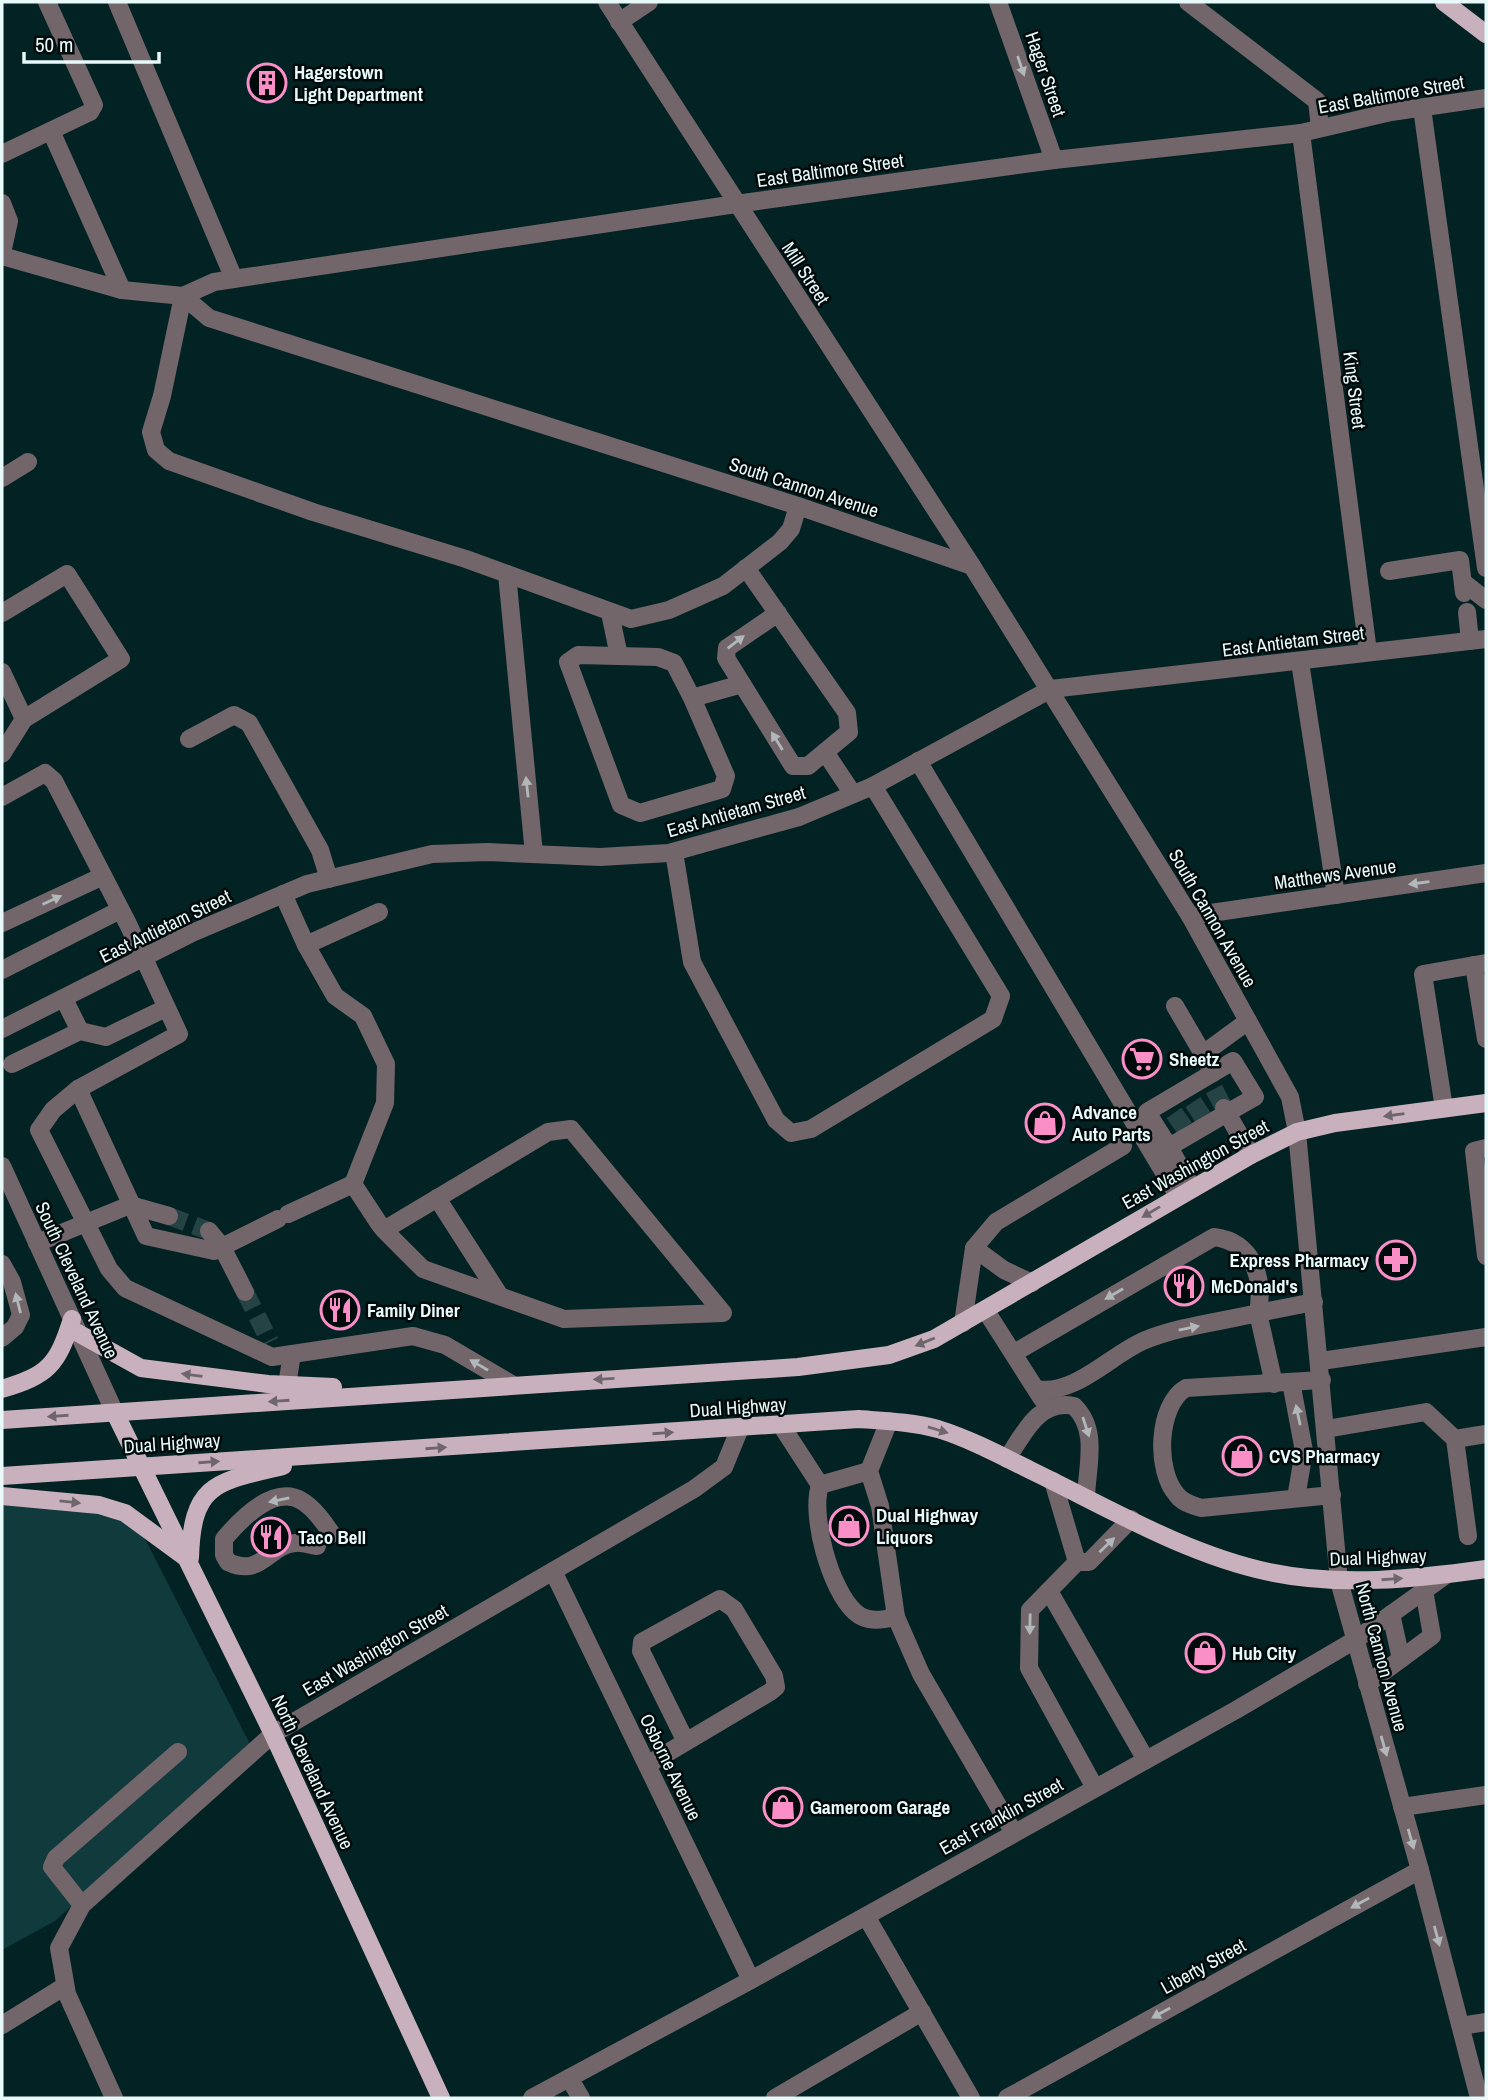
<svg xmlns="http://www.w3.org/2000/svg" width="1488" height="2100" viewBox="0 0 1488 2100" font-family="'Archivo Narrow',sans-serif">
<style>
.green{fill:#103a3c}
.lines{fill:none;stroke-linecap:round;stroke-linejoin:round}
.minor-tunnel{stroke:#254244;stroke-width:18;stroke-dasharray:18 9;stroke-linecap:butt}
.minor{stroke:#72666b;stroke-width:18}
.major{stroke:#c8b1bc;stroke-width:18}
.oneway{fill:#b2b7b9}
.oneway2{fill:#6e666c}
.labels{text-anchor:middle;stroke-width:5;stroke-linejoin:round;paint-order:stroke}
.poi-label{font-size:19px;font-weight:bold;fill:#e7f9f9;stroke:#010a0a;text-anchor:start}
.street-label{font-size:19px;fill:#e7f9f9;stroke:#010a0a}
</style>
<rect width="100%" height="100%" fill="#032224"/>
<!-- green -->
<polygon class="green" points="2,1492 47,1494 139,1527 250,1744 55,1921 2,1950"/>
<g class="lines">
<!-- minor-tunnel -->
<g class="minor-tunnel">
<polyline points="1214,1089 1224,1108"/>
<polyline points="1193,1102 1204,1119"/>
<polyline points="1174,1113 1186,1130"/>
<polyline points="169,1216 209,1231"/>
<polyline points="245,1292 270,1342"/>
</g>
<!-- minor -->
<g class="minor">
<polyline points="117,2 234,279"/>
<polyline points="607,2 972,566"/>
<polyline points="998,2 1054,160"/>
<polyline points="1188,2 1317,101 1320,128"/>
<polyline points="619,22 649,2"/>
<polyline points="1422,108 1486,568"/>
<polyline points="51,131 122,290"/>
<polyline points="1301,133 1368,652"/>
<polyline points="2,154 90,112 94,105 47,2"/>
<polyline points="2,203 9,221 2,253"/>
<polyline points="2,256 122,290 183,296 209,318 798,506 972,566 1190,916 1290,1097 1297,1132 1339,1581 1420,1870 1479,2098"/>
<polyline points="2,478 28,462"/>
<polyline points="798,506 791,529 780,542 723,586 669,610 631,619 466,559 313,512 169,461 156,450 151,432 162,396 183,296 214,282 736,204 1054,160 1301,133 1391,112 1486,98"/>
<polyline points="746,568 847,713 849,732 808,766 793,766 726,658 727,648 778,613"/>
<polyline points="1389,571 1460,560 1464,593"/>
<polyline points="507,574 534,854"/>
<polyline points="1463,582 1486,600"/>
<polyline points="1467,612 1470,641"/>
<polyline points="2,613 67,574 121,659 24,719 2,754"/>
<polyline points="610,613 619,656"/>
<polyline points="1300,662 1336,895"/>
<polyline points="2,672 24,719"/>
<polyline points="692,698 674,663 658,657 578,655 568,662 621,805 640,813 722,789 726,776 692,698 742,684"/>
<polyline points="189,739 234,715 249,723 320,850 329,879"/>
<polyline points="825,752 853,794"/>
<polyline points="918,761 1178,1196"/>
<polyline points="2,797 45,773 54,781 128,924 179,1034 78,1089 146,1236 214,1251 278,1219"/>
<polyline points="674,852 692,962 776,1120 791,1133 811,1129 993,1019 1001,996 873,786"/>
<polyline points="283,894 306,945 335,996 363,1016 386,1064 385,1103 353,1184 380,1225 384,1230 423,1269 564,1319 723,1313 571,1129 548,1132 384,1230"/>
<polyline points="1190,916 1486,873"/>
<polyline points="2,923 103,876"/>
<polyline points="306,945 379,912"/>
<polyline points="1474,965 1486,1039"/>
<polyline points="2,970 120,910"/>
<polyline points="64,999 80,1031"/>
<polyline points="1175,1006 1203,1054"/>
<polyline points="2,1029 192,933 307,884 432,854 487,852 600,857 669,853 799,817 873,786 1051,689 1486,639"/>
<polyline points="12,1064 80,1031 106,1037 166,1008"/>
<polyline points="1213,1073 1203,1054 1248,1021"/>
<polyline points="78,1089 53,1110 39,1130 109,1269 125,1288 272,1357 413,1336 445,1345 513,1385"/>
<polyline points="1224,1108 1227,1113 1169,1147 1147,1112 1233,1061 1255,1097 1227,1113 1251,1155"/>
<polyline points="1444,1108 1423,974 1486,963"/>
<polyline points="1169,1147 1192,1188"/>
<polyline points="1486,1148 1474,1151 1486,1256"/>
<polyline points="2,1166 115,1413"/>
<polyline points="437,1198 500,1296"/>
<polyline points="288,1214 353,1184"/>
<polyline points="209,1231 222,1247 245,1292"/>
<polyline points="37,1243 130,1205 169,1216"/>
<polyline points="974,1248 996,1222 1123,1146"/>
<polyline points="2,1264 12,1282 21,1315 15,1327 2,1338"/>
<polyline points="986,1311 1042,1399"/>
<polyline points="963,1323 974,1248 1004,1270 1032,1283"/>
<path d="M1014,1353L1214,1237C1254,1242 1264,1279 1258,1313C1220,1322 1179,1326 1143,1341C1111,1355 1074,1396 1037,1389"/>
<polyline points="1321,1361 1486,1337"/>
<path d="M1322,1380L1186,1388C1157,1405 1155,1471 1177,1495C1183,1503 1192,1505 1201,1508L1332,1495"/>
<polyline points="1291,1382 1304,1451 1296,1498"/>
<polyline points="1274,1384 1258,1313 1314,1302"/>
<polyline points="287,1385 292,1354"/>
<polyline points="889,1421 869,1471 880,1506 896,1617 921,1674 1014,1833"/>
<polyline points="781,1425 820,1485 869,1471"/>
<polyline points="1326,1429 1426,1412 1455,1439 1468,1536"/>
<polyline points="1455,1439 1486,1434"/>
<path d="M1007,1459C1024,1433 1039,1399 1074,1406C1099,1430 1087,1466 1086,1497"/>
<polyline points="1053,1481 1077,1562 1030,1610 1029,1668 1095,1788"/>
<path d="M820,1485C810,1515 830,1590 855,1612C867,1623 882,1620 896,1617"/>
<path d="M317,1546C310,1545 302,1542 295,1543C268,1545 262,1578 228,1562L224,1555V1539C240,1520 274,1484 302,1501C315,1509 324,1523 332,1534"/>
<polyline points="1077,1562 1089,1562 1131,1519"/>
<polyline points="553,1571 751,1980"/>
<polyline points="1049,1591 1146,1760"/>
<polyline points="1391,1614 1401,1659"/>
<polyline points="1367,1684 1432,1636 1424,1590"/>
<polyline points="647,1765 770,1692 776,1687 774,1676 734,1609 720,1599 642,1642 641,1651 686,1742"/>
<polyline points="1402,1807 1486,1795"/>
<polyline points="82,1905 52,1867 56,1858 178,1752"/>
<polyline points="866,1916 971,2098"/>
<polyline points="2,2025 65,1986"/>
<polyline points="1461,2026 1486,2022"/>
<polyline points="569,2078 581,2098"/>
<polyline points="114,2098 67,1994 59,1948 82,1905 273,1734 694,1489 724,1467 740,1428"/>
<polyline points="532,2098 751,1980 1236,1710 1355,1640 1446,1575"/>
<polyline points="775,2098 922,2012"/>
<polyline points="1007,2098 1420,1870"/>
</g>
<!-- major -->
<g class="major">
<polyline points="1444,2 1486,34"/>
<polyline points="78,1333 141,1368 268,1384 333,1387"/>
<path d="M2,1389C48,1375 57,1366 72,1319"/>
<polyline points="115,1413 273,1734 441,2098"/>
<polyline points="2,1420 798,1367 889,1355 934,1339 1251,1155 1297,1132 1335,1123 1486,1103"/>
<path d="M2,1476L859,1419C885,1421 912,1422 938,1429C970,1439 1000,1455 1030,1470C1107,1507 1185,1554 1269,1572C1341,1587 1414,1579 1486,1569"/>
<polyline points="2,1496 99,1505 125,1513 185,1557"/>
<path d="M190,1558C192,1482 217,1482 283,1466"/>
</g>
</g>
<!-- one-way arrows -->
<defs><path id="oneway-solid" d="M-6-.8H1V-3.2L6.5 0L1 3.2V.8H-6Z" transform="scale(1.75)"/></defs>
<g class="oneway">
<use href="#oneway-solid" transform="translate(1021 66) rotate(71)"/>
<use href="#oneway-solid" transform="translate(736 642) rotate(-38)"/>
<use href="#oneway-solid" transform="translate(777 741) rotate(-122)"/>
<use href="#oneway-solid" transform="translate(527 787) rotate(-96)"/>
<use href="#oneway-solid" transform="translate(1419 883) rotate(172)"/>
<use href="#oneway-solid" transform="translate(52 900) rotate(-25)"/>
<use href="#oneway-solid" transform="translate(1114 1294) rotate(150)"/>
<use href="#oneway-solid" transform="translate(18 1303) rotate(-104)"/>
<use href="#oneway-solid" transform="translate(1189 1328) rotate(-11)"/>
<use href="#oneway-solid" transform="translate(479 1365) rotate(-150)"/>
<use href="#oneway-solid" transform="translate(1298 1415) rotate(-102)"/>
<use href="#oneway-solid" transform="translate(1086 1427) rotate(72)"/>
<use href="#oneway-solid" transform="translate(279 1500) rotate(169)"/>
<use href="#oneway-solid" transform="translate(1107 1545) rotate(-44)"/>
<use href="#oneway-solid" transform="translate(1030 1624) rotate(91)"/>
<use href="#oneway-solid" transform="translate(1384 1746) rotate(74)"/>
<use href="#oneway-solid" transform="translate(1411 1839) rotate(74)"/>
<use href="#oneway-solid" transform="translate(1360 1903) rotate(151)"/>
<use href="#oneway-solid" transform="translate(1437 1936) rotate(75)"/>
<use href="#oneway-solid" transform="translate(1161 2013) rotate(151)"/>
</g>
<g class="oneway2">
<use href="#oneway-solid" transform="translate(1394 1115) rotate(172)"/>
<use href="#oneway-solid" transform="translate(1151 1212) rotate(149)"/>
<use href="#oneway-solid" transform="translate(925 1342) rotate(158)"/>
<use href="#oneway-solid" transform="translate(192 1375) rotate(-173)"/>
<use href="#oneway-solid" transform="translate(604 1379) rotate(177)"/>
<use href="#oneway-solid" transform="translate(279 1401) rotate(176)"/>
<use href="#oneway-solid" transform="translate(58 1416) rotate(176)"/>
<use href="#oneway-solid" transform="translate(938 1430) rotate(17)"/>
<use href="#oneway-solid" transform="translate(663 1433) rotate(-4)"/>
<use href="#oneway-solid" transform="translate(436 1448) rotate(-4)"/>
<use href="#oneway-solid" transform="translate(209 1462) rotate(-4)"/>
<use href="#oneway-solid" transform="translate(70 1502) rotate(6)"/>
<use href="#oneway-solid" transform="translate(1392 1579) rotate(-4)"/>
</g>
<!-- icons -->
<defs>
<symbol id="building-ring" viewBox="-11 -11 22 22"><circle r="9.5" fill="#010a0a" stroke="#fa8fc8" stroke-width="1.5"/><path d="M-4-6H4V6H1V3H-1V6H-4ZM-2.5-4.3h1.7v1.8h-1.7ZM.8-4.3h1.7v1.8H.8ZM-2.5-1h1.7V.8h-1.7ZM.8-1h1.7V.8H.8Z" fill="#fa8fc8"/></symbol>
<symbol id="supermarket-ring" viewBox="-11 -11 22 22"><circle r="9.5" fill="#010a0a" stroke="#fa8fc8" stroke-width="1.5"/><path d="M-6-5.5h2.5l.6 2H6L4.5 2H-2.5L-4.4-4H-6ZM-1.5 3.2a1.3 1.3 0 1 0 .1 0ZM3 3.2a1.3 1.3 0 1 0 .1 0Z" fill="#fa8fc8"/></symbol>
<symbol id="shop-ring" viewBox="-11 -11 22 22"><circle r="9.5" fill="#010a0a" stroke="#fa8fc8" stroke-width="1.5"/><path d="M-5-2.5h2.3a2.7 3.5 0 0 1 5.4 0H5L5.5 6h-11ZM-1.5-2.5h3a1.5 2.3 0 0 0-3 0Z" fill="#fa8fc8"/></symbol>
<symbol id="pharmacy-ring" viewBox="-11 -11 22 22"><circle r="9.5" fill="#010a0a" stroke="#fa8fc8" stroke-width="1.5"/><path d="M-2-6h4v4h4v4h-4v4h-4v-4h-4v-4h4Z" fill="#fa8fc8"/></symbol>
<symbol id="restaurant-ring" viewBox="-11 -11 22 22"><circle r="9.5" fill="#010a0a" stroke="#fa8fc8" stroke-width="1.5"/><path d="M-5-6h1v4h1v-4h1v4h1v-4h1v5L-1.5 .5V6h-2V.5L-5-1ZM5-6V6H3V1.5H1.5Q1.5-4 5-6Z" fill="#fa8fc8"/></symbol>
</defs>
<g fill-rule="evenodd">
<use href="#building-ring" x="245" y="61" width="44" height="44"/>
<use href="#supermarket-ring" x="1120" y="1037" width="44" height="44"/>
<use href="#shop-ring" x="1023" y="1101" width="44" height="44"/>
<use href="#pharmacy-ring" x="1374" y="1238" width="44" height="44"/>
<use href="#restaurant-ring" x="1162" y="1264" width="44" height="44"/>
<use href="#restaurant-ring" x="318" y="1288" width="44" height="44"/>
<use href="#shop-ring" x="1220" y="1434" width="44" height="44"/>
<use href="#shop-ring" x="827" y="1504" width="44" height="44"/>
<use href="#restaurant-ring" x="249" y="1515" width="44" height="44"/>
<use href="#shop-ring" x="1183" y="1631" width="44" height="44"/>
<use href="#shop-ring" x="761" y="1785" width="44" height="44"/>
</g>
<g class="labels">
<!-- poi labels -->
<g class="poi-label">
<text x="294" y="79">Hagerstown<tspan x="294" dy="22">Light Department</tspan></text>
<text x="1169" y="1066">Sheetz</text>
<text x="1072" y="1119">Advance<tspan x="1072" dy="22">Auto Parts</tspan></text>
<text x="1369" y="1267" text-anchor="end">Express Pharmacy</text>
<text x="1211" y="1293">McDonald's</text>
<text x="367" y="1317">Family Diner</text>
<text x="1269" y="1463">CVS Pharmacy</text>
<text x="876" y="1522">Dual Highway<tspan x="876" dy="22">Liquors</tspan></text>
<text x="298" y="1544">Taco Bell</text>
<text x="1232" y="1660">Hub City</text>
<text x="810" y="1814">Gameroom Garage</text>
</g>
<!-- street labels -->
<g class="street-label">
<text transform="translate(1046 74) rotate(71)" y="7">Hager Street</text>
<text transform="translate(1391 94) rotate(-10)" y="7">East Baltimore Street</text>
<text transform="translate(830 170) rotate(-8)" y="7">East Baltimore Street</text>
<text transform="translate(806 273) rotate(57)" y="7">Mill Street</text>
<text transform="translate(1355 390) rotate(83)" y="7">King Street</text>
<text transform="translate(804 487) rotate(18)" y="7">South Cannon Avenue</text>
<text transform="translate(1293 641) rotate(-7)" y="7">East Antietam Street</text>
<text transform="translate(736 811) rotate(-16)" y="7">East Antietam Street</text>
<text transform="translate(1335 874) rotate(-8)" y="7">Matthews Avenue</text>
<text transform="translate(1213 918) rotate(60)" y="7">South Cannon Avenue</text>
<text transform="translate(165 926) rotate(-26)" y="7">East Antietam Street</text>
<text transform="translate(1195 1164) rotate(-29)" y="7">East Washington Street</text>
<text transform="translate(77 1280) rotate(65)" y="7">South Cleveland Avenue</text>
<text transform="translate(738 1407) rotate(-4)" y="7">Dual Highway</text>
<text transform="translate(172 1443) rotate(-4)" y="7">Dual Highway</text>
<text transform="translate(1378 1557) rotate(-2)" y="7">Dual Highway</text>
<text transform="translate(375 1650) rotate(-30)" y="7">East Washington Street</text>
<text transform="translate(1382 1657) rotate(75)" y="7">North Cannon Avenue</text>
<text transform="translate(671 1767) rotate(64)" y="7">Osborne Avenue</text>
<text transform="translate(313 1772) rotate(65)" y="7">North Cleveland Avenue</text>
<text transform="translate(1001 1816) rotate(-29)" y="7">East Franklin Street</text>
<text transform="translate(1203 1966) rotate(-29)" y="7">Liberty Street</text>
</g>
</g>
<!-- border -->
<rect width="1488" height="2100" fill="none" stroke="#e7f9f9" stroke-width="7"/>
<!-- scale -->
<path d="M24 52v10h135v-10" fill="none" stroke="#e7f9f9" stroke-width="3.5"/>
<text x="35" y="52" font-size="21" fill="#e7f9f9" stroke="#010a0a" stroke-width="5" paint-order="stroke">50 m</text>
</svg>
